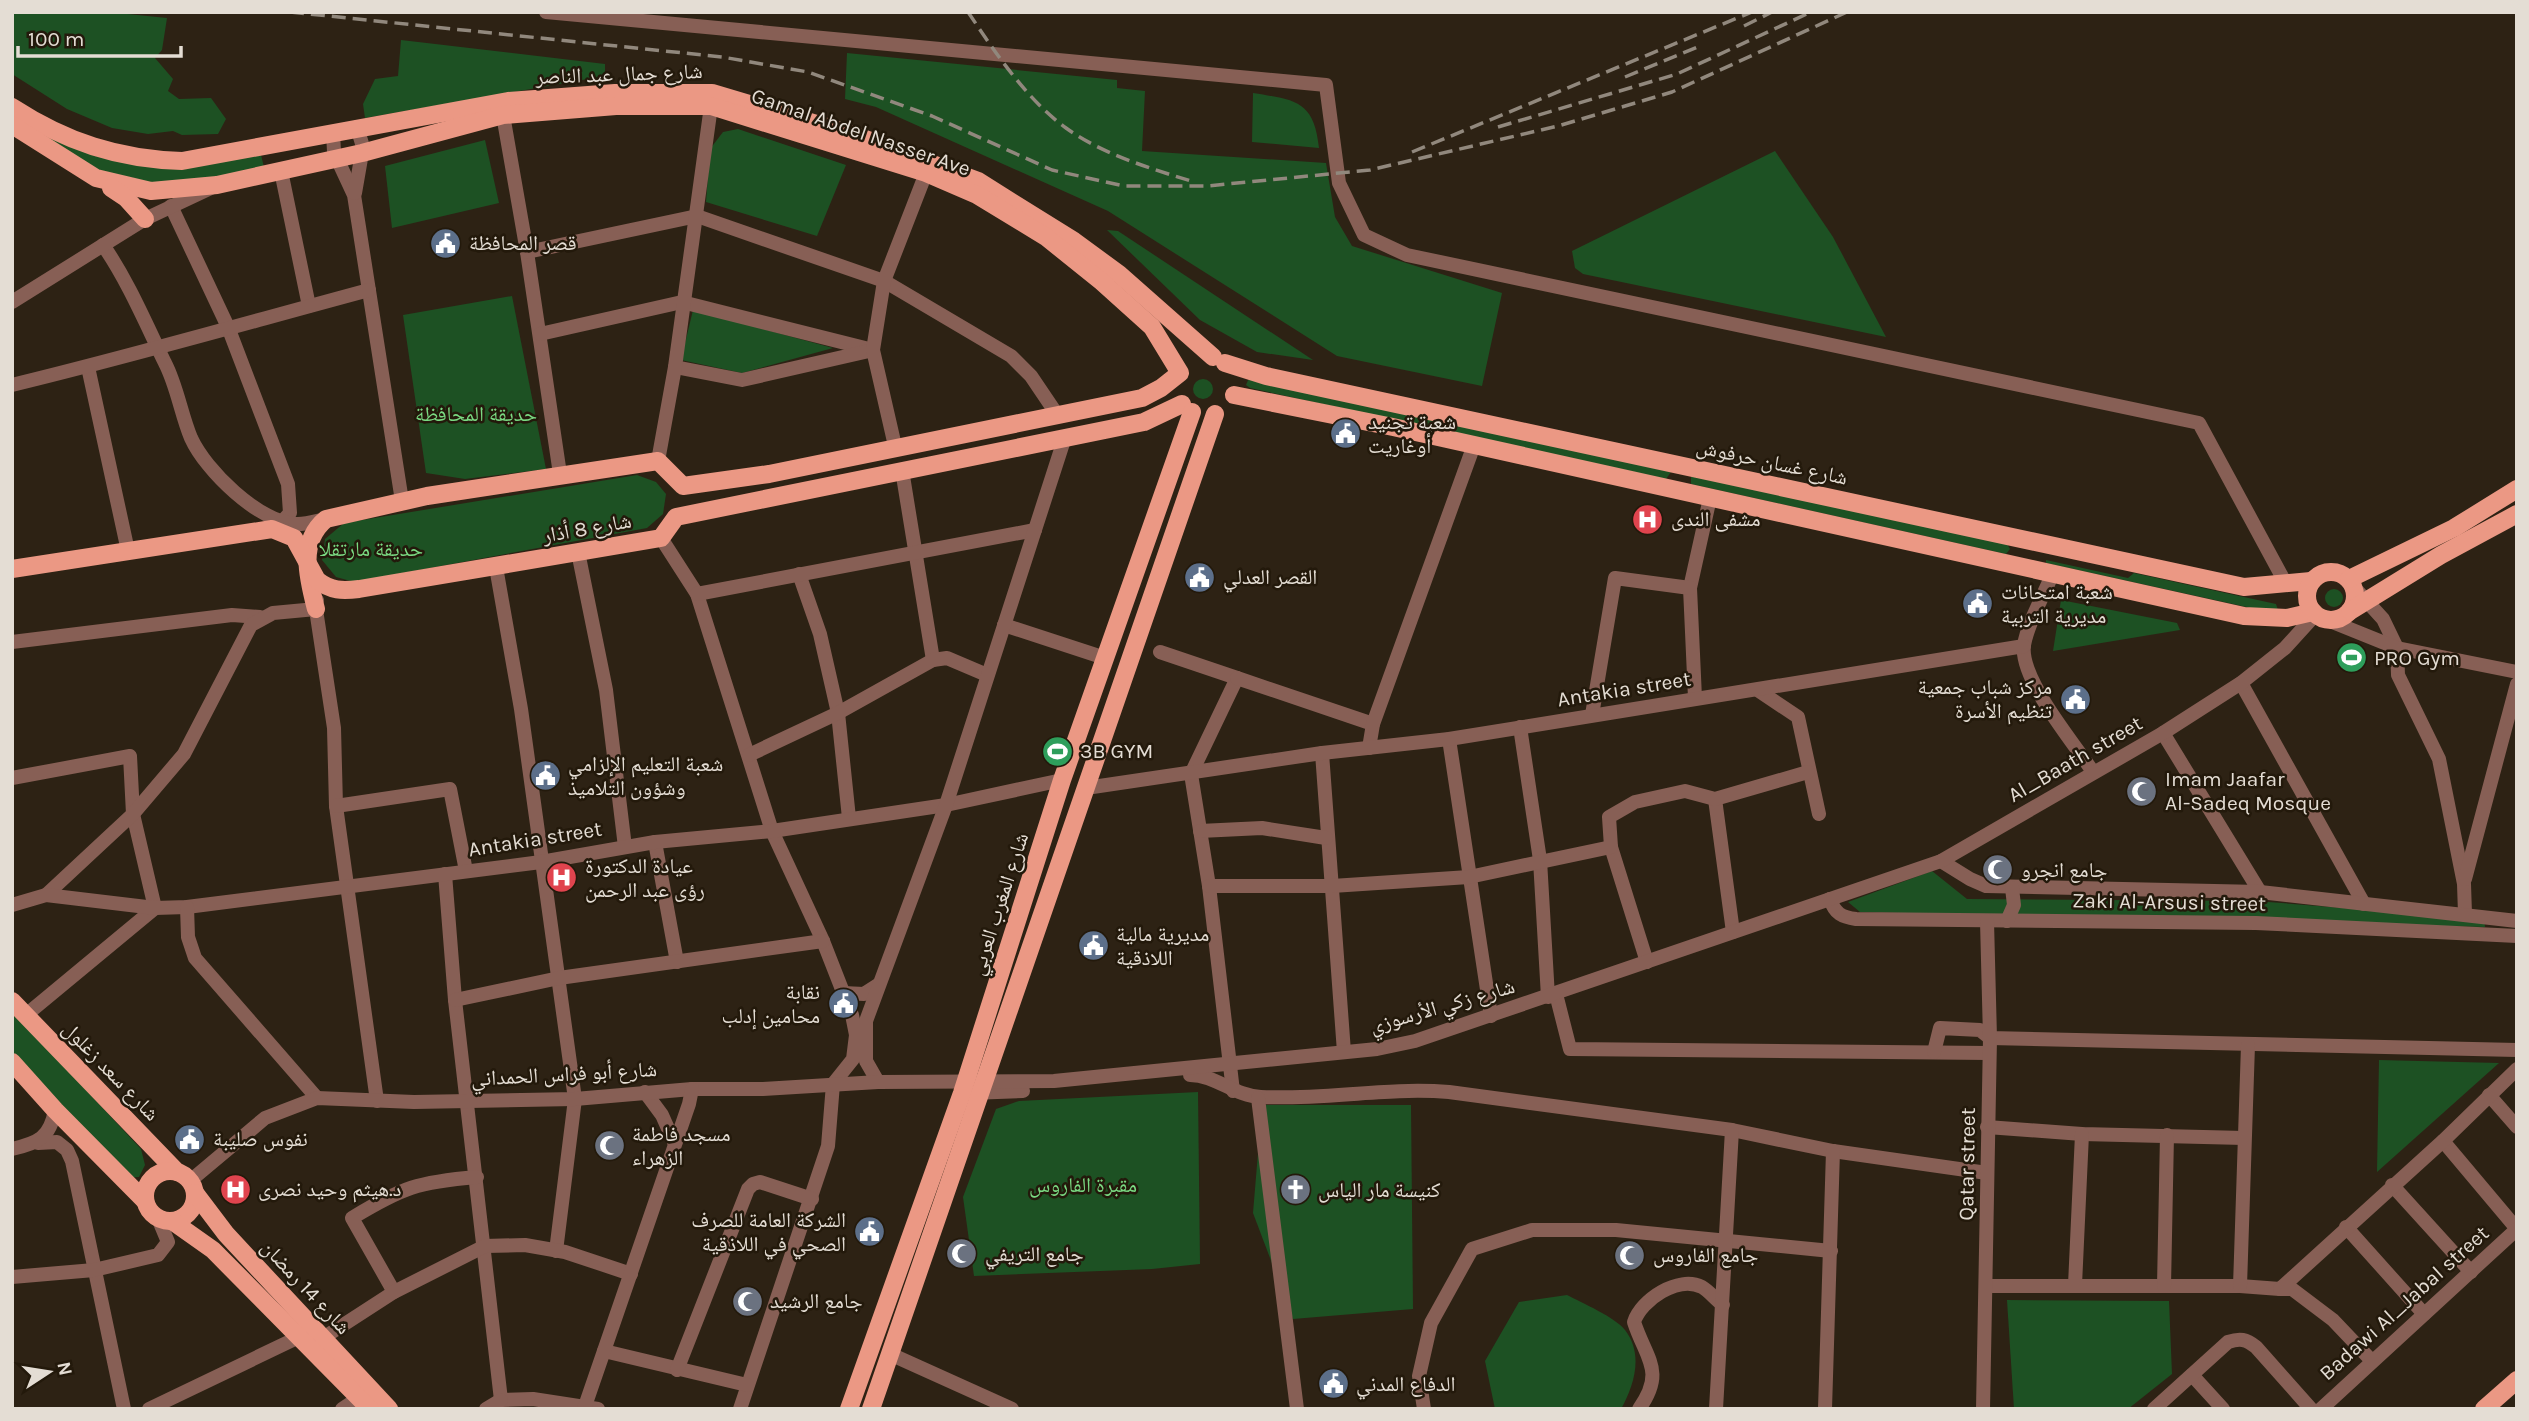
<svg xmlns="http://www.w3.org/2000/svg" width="2529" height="1421" viewBox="0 0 2529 1421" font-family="Karla,'Noto Naskh Arabic',sans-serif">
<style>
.green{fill:#1d5123}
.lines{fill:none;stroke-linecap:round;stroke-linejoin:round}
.minor{stroke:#875f55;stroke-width:14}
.major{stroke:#eb9884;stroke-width:18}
.rail{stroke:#91887d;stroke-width:3.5;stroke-dasharray:14 7;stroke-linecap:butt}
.labels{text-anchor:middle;stroke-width:5;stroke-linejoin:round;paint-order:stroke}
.street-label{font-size:21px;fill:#e4ddd4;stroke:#23190b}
.poi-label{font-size:21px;fill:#e4ddd4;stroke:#23190b;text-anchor:start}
.park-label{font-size:21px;fill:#7ada82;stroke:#23190b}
</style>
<rect width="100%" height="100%" fill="#2d2214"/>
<!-- green -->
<g class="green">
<polygon points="12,12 108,12 167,18 162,50 155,58 173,79 168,91 179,99 211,98 226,119 218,134 182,135 173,131 148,134 112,128 67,109 12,74"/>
<polygon points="401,40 605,64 605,76 365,118 363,104 375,79 398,76"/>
<polygon points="847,53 1117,80 1117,88 1145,91 1142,151 1326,163 1335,217 1352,246 1502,293 1482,386 1337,356 1108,211 876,107 845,99"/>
<path d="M1253,93C1295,100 1314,100 1319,148L1252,142Z"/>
<path d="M32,129L95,156L261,155L264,167C226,175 185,185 147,184C104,184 65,152 32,129Z"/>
<polygon points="738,129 846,165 817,236 706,202 710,149 723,132"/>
<polygon points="485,140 499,203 392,228 385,166"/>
<polygon points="1775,151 1833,237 1886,337 1583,274 1575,268 1572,251"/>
<polygon points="1107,230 1118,231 1313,360 1257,352 1200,320"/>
<polygon points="512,296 546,469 465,479 426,473 403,315"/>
<polygon points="693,310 833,348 742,373 681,360"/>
<polygon points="1249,378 1671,472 1666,479 1250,388 1246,385"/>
<circle cx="1203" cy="389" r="10"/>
<polygon points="637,475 656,482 666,494 663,514 647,528 354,582 336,577 322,560 325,539 344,523"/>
<polygon points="1691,476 2007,544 2010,549 2006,554 1691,484"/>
<polygon points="2046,560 2128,578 2134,573 2276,604 2278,610 2274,613 2046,563"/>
<circle cx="2334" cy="598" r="9"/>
<polygon points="2061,600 2177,623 2180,630 2053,651"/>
<polygon points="1932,871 1967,899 2255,901 2484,919 2485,927 1860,912 1848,902"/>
<polygon points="12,1011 141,1149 145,1165 139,1177 121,1178 12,1056"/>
<polygon points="2379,1060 2499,1063 2377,1172"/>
<polygon points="1198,1092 1200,1264 1152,1269 974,1276 963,1197 996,1109 1019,1101"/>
<polygon points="1262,1105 1411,1105 1413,1309 1293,1319 1253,1213"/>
<path d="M1567,1295C1582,1303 1615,1317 1625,1330C1644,1354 1634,1386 1621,1409H1495L1485,1361L1519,1302Z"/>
<polygon points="2007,1300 2169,1301 2172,1374 2128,1409 2014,1409"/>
</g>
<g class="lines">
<!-- minor -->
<g class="minor">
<polyline points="546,12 1326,85 1339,183 1364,235 1407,255 2199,423 2286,584"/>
<polyline points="503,115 527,252 560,474"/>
<polyline points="333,132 334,152 354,195 402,501"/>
<polyline points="281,171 309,306"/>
<polyline points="355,193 363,147 357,127"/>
<polyline points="171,206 228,327 288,484 290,513 279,525"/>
<path d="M103,245C128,281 146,324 165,363C177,386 181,414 191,438C206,471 258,521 295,524C305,525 316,521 326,519"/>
<polyline points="527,252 697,216 884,281 1011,356 1031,376 1058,416"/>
<polyline points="12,302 145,219 211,188"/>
<polyline points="540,334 682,302 873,350"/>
<polyline points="88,367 128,551"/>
<polyline points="675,367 742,380 869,351"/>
<path d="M12,385C132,356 250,322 369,290"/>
<polyline points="895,446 873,350 884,281 926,173"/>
<polyline points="658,461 675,367 711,106"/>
<polyline points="902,470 933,660"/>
<polyline points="661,538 697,594 772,831 823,941 852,1015 856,1035 853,1059 833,1084 828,1146 740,1409"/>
<polyline points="578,552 606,690 625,847"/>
<polyline points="496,567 521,709 575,1099 556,1251"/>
<polyline points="799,574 820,634 838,713 849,818"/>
<path d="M2052,575C2043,597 2028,622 2024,645C2019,679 2075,744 2093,772"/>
<polyline points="2352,585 2383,619 2397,648 2398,675 2439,759 2464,884 2465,914"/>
<polyline points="697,594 1035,530"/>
<polyline points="317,600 315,603 334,728 336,806 377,1101"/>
<polyline points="2330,621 2397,648 2517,672"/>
<polyline points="1004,625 1105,658"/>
<polyline points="12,642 232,615 260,617"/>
<polyline points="1160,652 1237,678 1191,774 1209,886 1233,1091"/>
<polyline points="1237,678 1373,724"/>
<polyline points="2241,683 2364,904"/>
<polyline points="1759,691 1798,717 1819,814"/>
<polyline points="1695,698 1690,588 1710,498"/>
<polyline points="1592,715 1615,578 1690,588"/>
<polyline points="1520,727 1540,860 1548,997"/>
<polyline points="2163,733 2260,892"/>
<polyline points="1449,739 1491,1016"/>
<polyline points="1369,748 1373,724 1474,445"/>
<polyline points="1322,753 1344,1052"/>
<polyline points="749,755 838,713 933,660 947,658 987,675"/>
<polyline points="12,778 130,756 133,814 155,908 26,1015"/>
<polyline points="1086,788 1322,753 1449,739 2024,646"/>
<polyline points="1715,799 1733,932"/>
<polyline points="336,806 450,789 466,871"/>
<polyline points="1200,831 1262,828 1326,838"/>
<polyline points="655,842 677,962"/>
<polyline points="1611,847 1647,962"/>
<polyline points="1941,861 1970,879 1986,886 2260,892 2517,921"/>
<polyline points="445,874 455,1000 501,1400 533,1399 598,1409"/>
<polyline points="2465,879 2517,684"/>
<polyline points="1209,886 1332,886 1469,877 1611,847 1609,817 1635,802 1685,791 1715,799 1808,772"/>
<polyline points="46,895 133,814 184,754 251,625 273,613 316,609"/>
<path d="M1830,899C1835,914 1842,917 1856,919L2256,923L2517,936"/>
<polyline points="12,905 46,895 155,908 187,907 541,862 655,842 772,831 946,805 1062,780"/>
<polyline points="187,907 188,937 195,958 317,1098"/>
<polyline points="2007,921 2014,905 2012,888"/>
<polyline points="843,993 864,994 878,985"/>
<polyline points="1556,994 1570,1049 1989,1053"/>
<polyline points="455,1000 559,978 823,941"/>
<polyline points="1934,1052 1940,1028 1980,1030 1990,1038 2517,1050"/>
<path d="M1190,1075C1216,1075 1234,1096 1261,1097C1324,1100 1386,1087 1449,1092L1732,1130L1833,1151L1987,1173"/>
<polyline points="878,1082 866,1061 866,1021 946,805 1065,437"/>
<polyline points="645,1092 662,1115 674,1142"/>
<polyline points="970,1093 1023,1091"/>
<polyline points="2489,1095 2517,1127"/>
<polyline points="1258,1098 1297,1409"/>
<polyline points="1987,1127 2082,1134 2244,1138"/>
<polyline points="2443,1141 2517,1229"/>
<polyline points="38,1143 57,1142 67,1150 72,1161 124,1409"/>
<path d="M12,1149C38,1143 50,1138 55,1110"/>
<polyline points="190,1181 265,1118 317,1098 414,1102 575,1099 692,1089 763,1089 878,1082 1054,1081 1377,1049 1415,1041 1941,861 2163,733 2241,683 2285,648 2315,615"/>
<polyline points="2392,1185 2471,1272"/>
<polyline points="2346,1227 2424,1314"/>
<polyline points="12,1277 94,1270 158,1255 168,1242 158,1218"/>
<polyline points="2075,1285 2082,1134"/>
<polyline points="1987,1286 2240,1286 2280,1289 2443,1141 2517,1069"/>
<polyline points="2164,1286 2167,1135"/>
<polyline points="2240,1286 2248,1045"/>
<polyline points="2280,1289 2292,1289 2333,1320 2371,1360"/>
<path d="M394,1292L352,1218C403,1187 418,1182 477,1177"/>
<polyline points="323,1338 394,1292 485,1246 525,1245 565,1252 631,1274"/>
<polyline points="604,1351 747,1385"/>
<polyline points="890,1354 1012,1409"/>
<polyline points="677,1370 748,1189 753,1184 760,1182 812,1199"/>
<polyline points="2192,1375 2223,1409"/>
<polyline points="149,1409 299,1337"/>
<polyline points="342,1409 360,1397"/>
<polyline points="486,1409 501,1400"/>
<polyline points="584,1409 689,1104 692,1089"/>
<polyline points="1424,1409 1419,1376 1431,1323 1472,1249 1532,1230 1616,1230 1831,1251"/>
<path d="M1639,1409C1666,1371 1646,1359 1634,1322C1641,1300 1678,1275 1702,1287C1709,1291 1716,1300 1723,1305"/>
<polyline points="1716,1409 1732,1130"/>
<polyline points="1825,1409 1833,1151"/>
<polyline points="1983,1409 1990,1038 1987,921"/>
<path d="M2154,1409L2228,1342C2240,1338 2246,1339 2256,1347L2311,1409"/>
<polyline points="2321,1409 2517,1229"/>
</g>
<!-- major -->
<g class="major">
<path d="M12,107C66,142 118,159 182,161L508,101L615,93H712L857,136L978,181L1074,241L1119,274L1213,357"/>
<path d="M12,125L96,178L151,191L217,185L362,153L503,115L616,106H711L926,173L977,195L1046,237L1102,282L1152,327L1180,373L1161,388L1142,398L769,474L683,486L658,461L427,496L326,519C298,542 308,578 316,609"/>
<polyline points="111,188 126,198 145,219"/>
<polyline points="1225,363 1266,376 2244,587 2311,581"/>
<polyline points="1234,395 1393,427 2244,616 2287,618 2313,612"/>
<path d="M12,569L272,529L294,538L317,580C331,591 342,591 359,589L661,538L676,517L1144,422L1182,404"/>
<circle cx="2331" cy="596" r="24"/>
<polyline points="2349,579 2454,528 2517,489"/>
<polyline points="2350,611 2441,555 2517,514"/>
<polyline points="12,1001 177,1172"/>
<polyline points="12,1062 55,1110 145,1201"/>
<circle cx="170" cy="1196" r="25"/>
<polyline points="195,1193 226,1234 389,1409"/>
<polyline points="172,1221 213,1250 370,1409"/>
<polyline points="849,1409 962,1093 1062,780 1192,412"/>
<polyline points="871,1409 1215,414"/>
<polyline points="2484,1409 2517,1380"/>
</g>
<!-- rail -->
<g class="rail">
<polyline points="290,12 722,57 808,72 932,116 1052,170 1124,186 1207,186 1370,170 1558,126 1672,92 1847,12"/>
<path d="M968,12C995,52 1026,99 1066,128C1102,154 1149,168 1191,181"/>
<polyline points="1744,26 1772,12"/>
<polyline points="1625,77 1700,46"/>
<polyline points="1498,127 1677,74 1811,12"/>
<polyline points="1412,152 1752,12"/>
</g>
</g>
<!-- icons -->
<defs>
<symbol id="civic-disc" viewBox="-11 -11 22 22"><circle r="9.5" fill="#5c6f8a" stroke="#23190b"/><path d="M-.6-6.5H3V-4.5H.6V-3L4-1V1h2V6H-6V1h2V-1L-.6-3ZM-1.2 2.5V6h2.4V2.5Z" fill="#fff"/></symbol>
<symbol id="hospital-disc" viewBox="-11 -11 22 22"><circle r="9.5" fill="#e0444e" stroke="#23190b"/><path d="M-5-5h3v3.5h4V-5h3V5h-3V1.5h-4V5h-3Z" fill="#fff"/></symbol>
<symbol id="stadium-disc" viewBox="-11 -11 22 22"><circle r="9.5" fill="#2e9e5b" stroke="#23190b"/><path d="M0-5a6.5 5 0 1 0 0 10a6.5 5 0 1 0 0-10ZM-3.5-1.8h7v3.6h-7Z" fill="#fff"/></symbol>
<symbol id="mosque-disc" viewBox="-11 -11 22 22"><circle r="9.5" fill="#6b7280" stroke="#23190b"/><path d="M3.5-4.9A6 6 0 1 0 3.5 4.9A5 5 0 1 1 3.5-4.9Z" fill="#fff"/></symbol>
<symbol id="church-disc" viewBox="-11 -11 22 22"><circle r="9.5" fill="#6b7280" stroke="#23190b"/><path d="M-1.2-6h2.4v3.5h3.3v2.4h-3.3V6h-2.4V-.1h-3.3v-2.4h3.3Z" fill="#fff"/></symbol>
</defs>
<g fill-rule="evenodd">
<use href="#civic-disc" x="428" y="226" width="35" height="35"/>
<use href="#civic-disc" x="1328" y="416" width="35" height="35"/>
<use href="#hospital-disc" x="1630" y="502" width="35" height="35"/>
<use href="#civic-disc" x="1182" y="560" width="35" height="35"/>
<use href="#civic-disc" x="1960" y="586" width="35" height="35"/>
<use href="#stadium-disc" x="2334" y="640" width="35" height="35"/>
<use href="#civic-disc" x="2058" y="682" width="35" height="35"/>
<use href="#stadium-disc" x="1040" y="734" width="35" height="35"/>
<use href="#civic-disc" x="528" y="758" width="35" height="35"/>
<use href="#mosque-disc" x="2124" y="774" width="35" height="35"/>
<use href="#mosque-disc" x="1980" y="852" width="35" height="35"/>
<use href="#hospital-disc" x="544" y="860" width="35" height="35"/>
<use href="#civic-disc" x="1076" y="928" width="35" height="35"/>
<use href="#civic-disc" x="826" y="986" width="35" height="35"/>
<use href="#civic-disc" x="172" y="1122" width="35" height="35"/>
<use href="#mosque-disc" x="592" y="1128" width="35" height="35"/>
<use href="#hospital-disc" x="218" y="1172" width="35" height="35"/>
<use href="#church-disc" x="1278" y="1172" width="35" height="35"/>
<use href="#civic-disc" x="852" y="1214" width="35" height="35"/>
<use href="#mosque-disc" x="944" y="1236" width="35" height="35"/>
<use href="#mosque-disc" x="1612" y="1238" width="35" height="35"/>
<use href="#mosque-disc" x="730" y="1284" width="35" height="35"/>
<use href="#civic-disc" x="1316" y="1366" width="35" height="35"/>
</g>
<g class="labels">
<!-- street labels -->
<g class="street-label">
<text transform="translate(619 74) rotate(-2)" y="7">شارع جمال عبد الناصر</text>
<text transform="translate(861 132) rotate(19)" y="7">Gamal Abdel Nasser Ave</text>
<text transform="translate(1772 462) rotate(12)" y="7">شارع غسان حرفوش</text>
<text transform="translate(587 528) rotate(-10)" y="7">شارع 8 أذار</text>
<text transform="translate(1624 689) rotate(-9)" y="7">Antakia street</text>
<text transform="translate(2075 759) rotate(-30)" y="7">Al_Baath street</text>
<text transform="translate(535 839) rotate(-9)" y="7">Antakia street</text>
<text transform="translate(2169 902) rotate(1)" y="7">Zaki Al-Arsusi street</text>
<text transform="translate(999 904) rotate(-72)" y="7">شارع المغرب العربي</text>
<text transform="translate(1442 1006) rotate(-16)" y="7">شارع زكي الأرسوزي</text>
<text transform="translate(111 1071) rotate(46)" y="7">شارع سعد زغلول</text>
<text transform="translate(564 1074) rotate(-3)" y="7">شارع أبو فراس الحمداني</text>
<text transform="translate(1967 1164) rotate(-89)" y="7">Qatar street</text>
<text transform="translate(306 1287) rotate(47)" y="7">شارع 14 رمضان</text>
<text transform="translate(2404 1303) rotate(-42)" y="7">Badawi Al_Jabal street</text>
</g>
<!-- poi labels -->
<g class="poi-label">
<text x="469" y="250">قصر المحافظة</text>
<text x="1368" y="429">شعبة تجنيد<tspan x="1368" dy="24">أوغاريت</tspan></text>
<text x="1671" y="526">مشفى الندى</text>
<text x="1223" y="584">القصر العدلي</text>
<text x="2001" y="599">شعبة امتحانات<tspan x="2001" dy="24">مديرية التربية</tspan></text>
<text x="2374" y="665">PRO Gym</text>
<text x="2052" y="694" text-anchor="end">مركز شباب جمعية<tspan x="2052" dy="24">تنظيم الأسرة</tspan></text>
<text x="1080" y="758">3B GYM</text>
<text x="568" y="771">شعبة التعليم الإلزامي<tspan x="568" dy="24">وشؤون التلاميذ</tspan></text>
<text x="2165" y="786">Imam Jaafar<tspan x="2165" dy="24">Al-Sadeq Mosque</tspan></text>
<text x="585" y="873">عيادة الدكتورة<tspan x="585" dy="24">رؤى عبد الرحمن</tspan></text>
<text x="2021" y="877">جامع انجرو</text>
<text x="1116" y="941">مديرية مالية<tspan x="1116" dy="24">اللاذقية</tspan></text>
<text x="820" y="999" text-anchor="end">نقابة<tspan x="820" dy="24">محامين إدلب</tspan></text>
<text x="632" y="1141">مسجد فاطمة<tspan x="632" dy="24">الزهراء</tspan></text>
<text x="213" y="1146">نفوس صليبة</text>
<text x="258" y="1196">د.هيثم وحيد نصرى</text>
<text x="1318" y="1197">كنيسة مار الياس</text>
<text x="846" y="1227" text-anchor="end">الشركة العامة للصرف<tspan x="846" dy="24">الصحي في اللاذقية</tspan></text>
<text x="985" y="1261">جامع التريفي</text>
<text x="1653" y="1262">جامع الفاروس</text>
<text x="770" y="1308">جامع الرشيد</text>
<text x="1356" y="1391">الدفاع المدني</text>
</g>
<!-- park labels -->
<g class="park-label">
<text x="476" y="421">حديقة المحافظة</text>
<text x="371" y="556">حديقة مارتقلا</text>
<text x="1083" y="1192">مقبرة الفاروس</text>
</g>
</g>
<!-- border -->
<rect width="2529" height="1421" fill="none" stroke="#e4ddd4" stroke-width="28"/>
<!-- north arrow -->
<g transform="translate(49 1372) rotate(78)" stroke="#23190b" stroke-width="5" paint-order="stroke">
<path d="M0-5L12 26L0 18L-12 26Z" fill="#e4ddd4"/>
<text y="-10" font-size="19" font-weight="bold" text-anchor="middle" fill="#e4ddd4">N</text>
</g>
<!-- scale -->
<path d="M18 46v10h163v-10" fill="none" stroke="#e4ddd4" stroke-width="3.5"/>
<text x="28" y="46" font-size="21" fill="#e4ddd4" stroke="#23190b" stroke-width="5" paint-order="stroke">100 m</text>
</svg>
